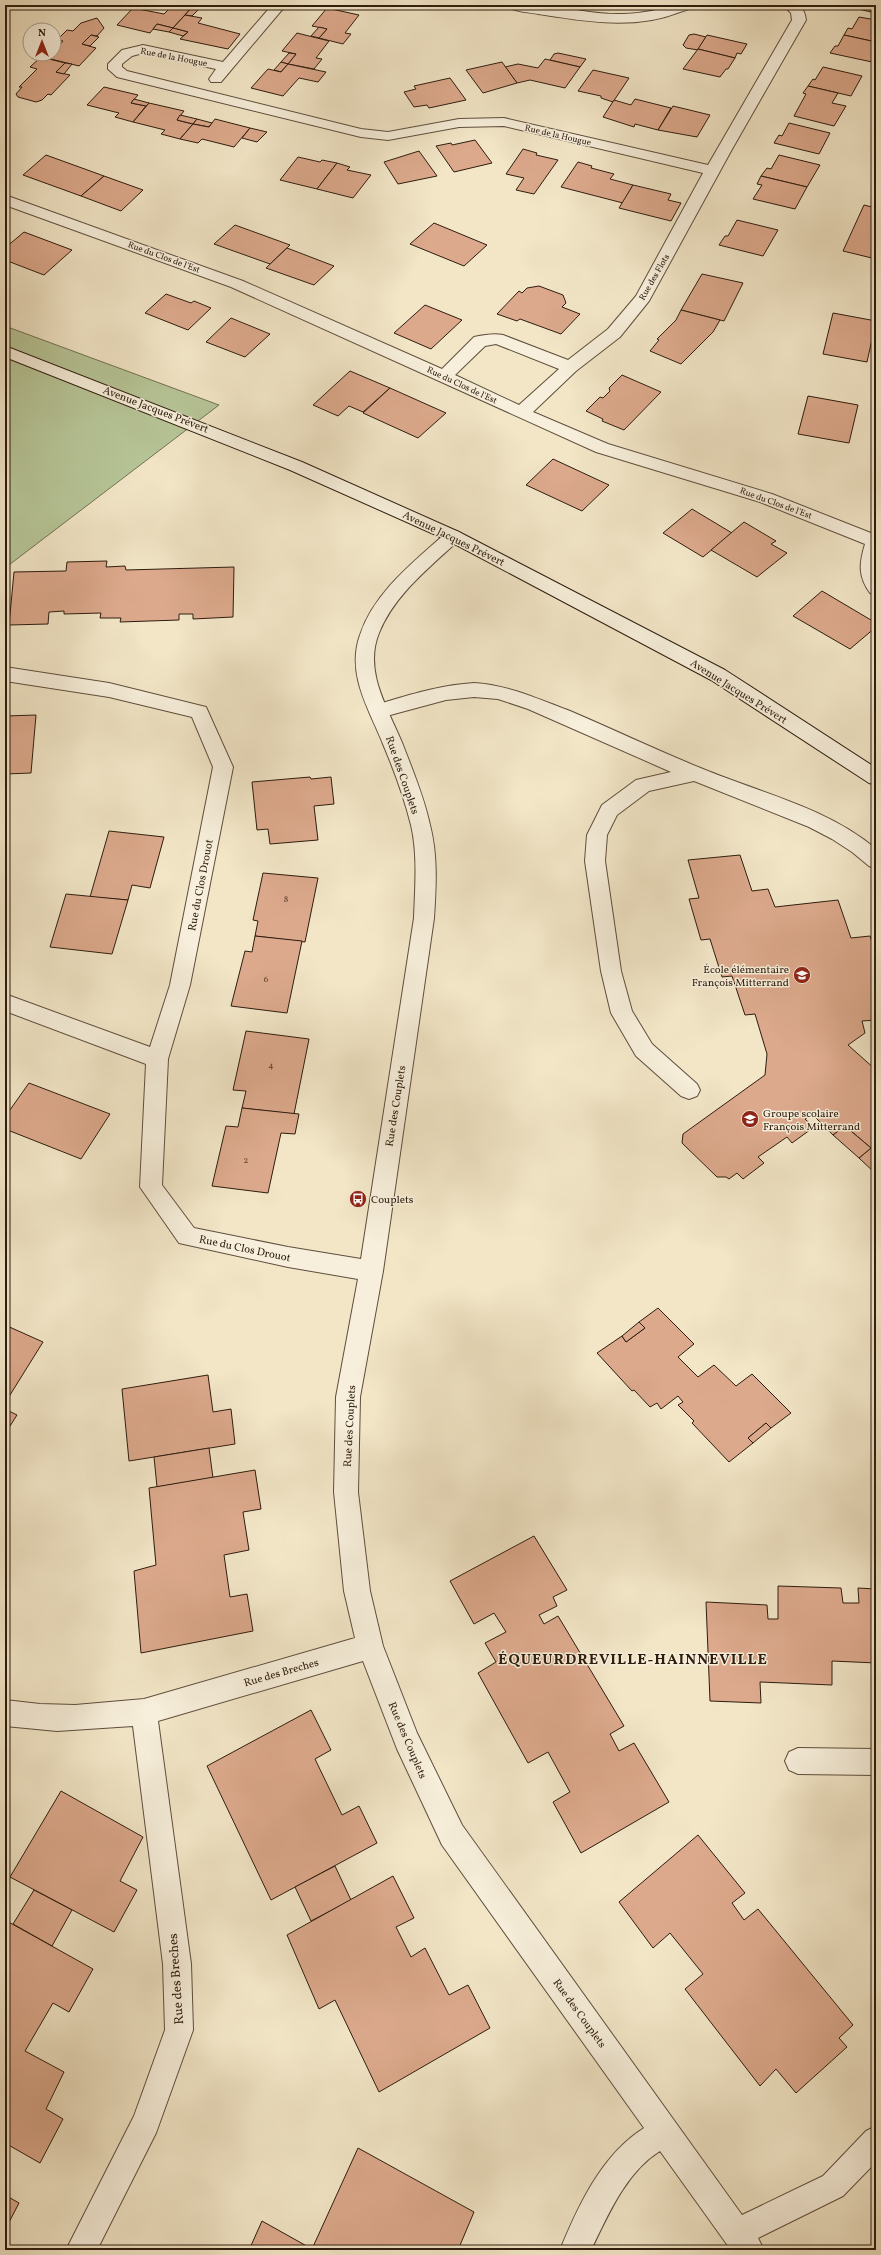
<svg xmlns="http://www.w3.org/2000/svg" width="881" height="2255" viewBox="0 0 881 2255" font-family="Vollkorn,serif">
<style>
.green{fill:#b7c698;stroke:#727153}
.building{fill:#dca98c;stroke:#2e1c0e}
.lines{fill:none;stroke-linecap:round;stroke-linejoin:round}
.service-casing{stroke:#5f4e3c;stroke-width:2}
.minor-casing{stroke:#5f4e3c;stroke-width:2}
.tertiary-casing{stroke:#5f4e3c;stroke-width:2}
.secondary-casing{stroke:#2e1c0e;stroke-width:2}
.service{fill:#f7efdb;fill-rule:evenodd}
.minor{fill:#f7efdb;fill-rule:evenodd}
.tertiary{fill:#f7efdb;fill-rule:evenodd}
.secondary{fill:#f7efdb;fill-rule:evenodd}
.labels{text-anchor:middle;stroke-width:3;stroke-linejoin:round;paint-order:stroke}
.far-street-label{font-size:9px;fill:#2e1c0e;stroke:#f7efdb}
.number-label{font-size:9px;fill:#5a3f2e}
.street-label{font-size:11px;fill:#2e1c0e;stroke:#f7efdb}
.poi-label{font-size:11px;fill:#2e1c0e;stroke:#f7efdb;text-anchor:start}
.near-street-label{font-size:13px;fill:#2e1c0e;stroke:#f7efdb}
.district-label{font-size:15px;font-weight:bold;letter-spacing:1px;fill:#2e1c0e;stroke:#f7efdb}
</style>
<rect width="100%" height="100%" fill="#f2e6c7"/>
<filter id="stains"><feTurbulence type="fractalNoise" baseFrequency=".005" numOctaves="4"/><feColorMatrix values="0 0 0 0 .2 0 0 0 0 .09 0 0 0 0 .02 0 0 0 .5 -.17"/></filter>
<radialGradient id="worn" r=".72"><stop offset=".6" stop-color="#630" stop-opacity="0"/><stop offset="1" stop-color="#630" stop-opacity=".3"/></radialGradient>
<!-- green -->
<polygon class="green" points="5,326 219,405 5,568"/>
<!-- building -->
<g class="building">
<polygon points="173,5 193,6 173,28 157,24 150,33 117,25 133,8 164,14"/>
<polygon points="861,5 876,5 876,13 858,9"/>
<polygon points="193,6 200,8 192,16 185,15"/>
<polygon points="327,8 359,15 345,33 351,34 343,44 319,38 327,29 312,26"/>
<polygon points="185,15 202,18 198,23 240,34 228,49 180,39 188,32 173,28"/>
<polygon points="859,17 876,20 876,42 844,35 848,28 852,29"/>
<polygon points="97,18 104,28 97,36 91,35 82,44 96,48 79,66 47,58 51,54 54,54 54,51 63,41 57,40 67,30 73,31 81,23"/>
<polygon points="157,24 173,28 169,32 153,29"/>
<polygon points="319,27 327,29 319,38 311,36"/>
<polygon points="173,28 188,32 183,36 169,32"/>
<polygon points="297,33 329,41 316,58 322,59 314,69 288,64 296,54 282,51"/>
<polygon points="694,34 706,37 698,50 686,48 683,45 689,35"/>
<polygon points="91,35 99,37 90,46 82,44"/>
<polygon points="707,35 747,44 741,54 737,53 735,58 698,49"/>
<polygon points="844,35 876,42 876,56 872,62 830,53 835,46 838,46"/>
<polygon points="698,49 735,58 728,69 726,69 720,77 683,69"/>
<polygon points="289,53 296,54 288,64 281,62"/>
<polygon points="558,53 586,59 580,67 550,60 554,54"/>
<polygon points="41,57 65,63 56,72 70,75 51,95 48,94 42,100 36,102 18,97 16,94 22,87 19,87 37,69 30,67"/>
<polygon points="545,59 580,67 565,88 530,80 517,83 505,67 518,64 538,68"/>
<polygon points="281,62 288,64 281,72 274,70"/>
<polygon points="502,62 517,83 483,93 466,70"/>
<polygon points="65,63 72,64 64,74 56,72"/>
<polygon points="288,64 326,72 318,82 299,78 283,96 251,88 268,69 281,72"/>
<polygon points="823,67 862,76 851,96 808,86 813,79 815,80"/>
<polygon points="593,70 629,78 613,102 601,98 601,96 578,91"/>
<polygon points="450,78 466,100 429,108 427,105 414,107 404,92 416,89 414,86"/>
<polygon points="808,86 838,93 832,103 846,106 834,126 794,116 806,94 803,93"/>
<polygon points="104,87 138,95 131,103 146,106 133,122 115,117 119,113 87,105"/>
<polygon points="134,99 149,103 146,106 131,103"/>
<polygon points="635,99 671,108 658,130 635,124 634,127 603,117 614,100 631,105"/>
<polygon points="149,103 184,111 177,120 193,124 180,139 161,134 165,130 133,122"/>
<polygon points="673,106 710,115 697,137 658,130"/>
<polygon points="180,115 197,119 193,124 177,120"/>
<polygon points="197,119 212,123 209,127 193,124"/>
<polygon points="215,119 250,128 234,147 202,139 198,143 180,139 193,124 209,127"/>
<polygon points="789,123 830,133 819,154 774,143 779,135 782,136"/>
<polygon points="250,128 267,132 257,142 242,138"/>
<polygon points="475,140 492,163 454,172 436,146 451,143 452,145"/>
<polygon points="523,149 537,153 536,155 558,160 534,194 516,190 524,178 506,174"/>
<polygon points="419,151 437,176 398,184 384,162"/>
<polygon points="46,155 104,176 81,196 23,175"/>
<polygon points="779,155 820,165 807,187 761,176 767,168 771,169"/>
<polygon points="298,157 320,162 322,160 337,163 317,189 280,180"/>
<polygon points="578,162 592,166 591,168 614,174 610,179 633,185 623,203 561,187"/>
<polygon points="337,163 350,167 347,170 371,175 353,198 317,189"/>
<polygon points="104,176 143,190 121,211 81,196"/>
<polygon points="761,176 807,187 795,209 753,199 762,185 757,184"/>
<polygon points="633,185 671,194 668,200 681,203 671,221 619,208"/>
<polygon points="864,205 876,208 876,259 843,251"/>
<polygon points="737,220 778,230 763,256 719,245 725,236 728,236"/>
<polygon points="434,223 487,245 464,266 410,244"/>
<polygon points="235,225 290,245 270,264 214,244"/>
<polygon points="24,232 72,250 44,275 5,260 5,248"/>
<polygon points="287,248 334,266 314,285 266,268"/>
<polygon points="702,274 743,283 724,321 681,310"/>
<polygon points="539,286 563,295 566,303 562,307 580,314 561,334 520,319 517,321 497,314 519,291 522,293 527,288"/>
<polygon points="166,294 191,303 194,301 211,308 188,330 145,313"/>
<polygon points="425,305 462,320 431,349 394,333"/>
<polygon points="681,310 720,320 713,332 681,364 650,351 659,340 657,339 676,320"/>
<polygon points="833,313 876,321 867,362 823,354"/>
<polygon points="231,318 270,334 245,357 206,342"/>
<polygon points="350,371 390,388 363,412 349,406 338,416 313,405"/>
<polygon points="622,375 661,392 624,430 602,421 603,419 586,411 600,397 603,398 610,391 609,388"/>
<polygon points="390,388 446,413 418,438 363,413"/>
<polygon points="808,396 858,405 849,443 798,434"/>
<polygon points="553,459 609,485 582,511 526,485"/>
<polygon points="692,509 732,533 703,557 663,533"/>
<polygon points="744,522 776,541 771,544 787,553 757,577 711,550"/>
<polygon points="107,561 106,567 125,566 126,570 234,567 233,617 193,619 193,614 179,614 179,620 120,622 121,618 100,618 101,613 64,614 64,611 49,612 48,624 9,625 14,572 66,571 67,562"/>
<polygon points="822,591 876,623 876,627 850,649 793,616"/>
<polygon points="36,715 31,773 5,774 5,716"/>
<polygon points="310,777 311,779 331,777 334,804 314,806 318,840 270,844 268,829 257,830 252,782"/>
<polygon points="109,831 164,837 150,888 132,885 128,900 90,897"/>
<polygon points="740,855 752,891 768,889 775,907 838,900 851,938 870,936 876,954 876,978 873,978 876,986 876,1020 862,1021 865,1033 848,1045 876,1070 876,1174 859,1158 871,1148 845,1126 833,1135 812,1114 805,1119 814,1127 792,1143 787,1137 758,1157 764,1163 743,1179 737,1173 729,1179 726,1177 717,1177 682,1143 683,1134 765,1075 767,1054 755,1014 745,1015 732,976 722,977 710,939 701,940 689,899 699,898 688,860"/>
<polygon points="263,873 318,878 305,942 255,936 258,921 253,920"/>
<polygon points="66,894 128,900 112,954 50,947"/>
<polygon points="255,936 302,941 287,1013 231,1006 245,951 252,952"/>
<polygon points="246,1031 309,1039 294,1114 242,1108 246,1091 233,1090"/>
<polygon points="29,1083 110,1114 81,1159 5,1129 5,1117"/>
<polygon points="242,1108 299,1114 295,1134 281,1133 268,1193 212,1186 226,1126 238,1127"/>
<polygon points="845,1126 871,1148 859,1158 833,1135"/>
<polygon points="658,1308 694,1344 678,1357 698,1377 714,1365 736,1386 752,1374 791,1413 771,1428 766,1423 748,1438 753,1443 729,1462 692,1423 694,1421 678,1405 683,1402 678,1396 661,1409 657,1403 650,1407 634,1390 632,1391 597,1353 622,1336 626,1342 645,1328 639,1322"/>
<polygon points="639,1322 645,1328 626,1342 622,1336"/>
<polygon points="5,1325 43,1342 5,1403"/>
<polygon points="208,1375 213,1412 231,1409 235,1444 129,1461 122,1389"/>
<polygon points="5,1409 17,1415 5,1434"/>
<polygon points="766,1423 771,1428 753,1443 748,1438"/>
<polygon points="209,1448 213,1478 157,1487 154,1457"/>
<polygon points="255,1470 261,1509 243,1512 249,1550 224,1555 230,1597 247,1594 253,1631 141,1653 134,1571 156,1565 149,1488"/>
<polygon points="534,1536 567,1590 553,1597 557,1606 539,1615 544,1624 558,1616 624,1726 610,1734 619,1751 634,1743 669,1802 581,1853 553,1802 570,1792 548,1752 528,1763 478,1673 496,1662 485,1643 506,1632 494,1613 474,1624 450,1581"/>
<polygon points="778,1586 841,1588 843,1603 859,1603 858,1588 876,1589 876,1663 832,1661 832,1685 760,1682 761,1703 710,1701 706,1602 767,1605 768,1619 778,1619"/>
<polygon points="311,1710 331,1750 315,1759 342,1815 359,1806 377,1843 271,1900 207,1766"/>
<polygon points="61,1791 143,1837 120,1881 137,1890 114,1932 10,1877"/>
<polygon points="698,1835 745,1893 732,1903 744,1920 758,1909 853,2025 839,2038 847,2047 796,2093 776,2069 760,2086 685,1989 703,1974 670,1933 653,1948 619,1902"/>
<polygon points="335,1866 351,1900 311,1921 295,1887"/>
<polygon points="393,1876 414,1918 396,1927 411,1957 425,1948 449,1995 468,1985 490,2028 379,2092 335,2000 319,2009 287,1935"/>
<polygon points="34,1890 72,1910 52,1946 13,1924"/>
<polygon points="5,1920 93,1969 69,2012 53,2003 25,2051 64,2072 46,2109 63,2119 40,2163 5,2143"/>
<polygon points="358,2148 474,2212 458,2250 249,2250 262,2221 312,2249"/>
<polygon points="5,2195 19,2203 5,2230"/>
</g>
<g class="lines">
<defs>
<path id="service" d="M474,683C508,685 538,699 570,711C615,730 658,751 703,769C761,793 828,808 876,849V869L869,866L852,852L832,839L809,827L694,781L649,791L617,815L607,835L605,861L621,971L632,1011L652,1044L697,1084L700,1090L697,1096L689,1099L681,1096L636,1056L611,1013L601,971L585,861L587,835L602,805L636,780L671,772L528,709L498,699L474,697L446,700L379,718L372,716L369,711L372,706C406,696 439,685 474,683Z"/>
<g id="minor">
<path d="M272,5H286L221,82H211L209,79L216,69L143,53L132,56L122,64V67L127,71L361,129L388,132L459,119L504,118L708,165L792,20L791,13L783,5C797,5 804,4 806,20L731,151L649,301L620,337L576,371L533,412L608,444L772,494L876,535V595L870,593C858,576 859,564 865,544L760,502L596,452L231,287L5,205V195L243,281L442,369L474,337C483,335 494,333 503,335L568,360L608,329L636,296L703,173L504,126L459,127L388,140L361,137L117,77L108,69V64L122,50L143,45L223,62ZM496,344L559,369L519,405L455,375L485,346Z"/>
<path d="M453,530L459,532L462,536L459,540C430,567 394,595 379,633C363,672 389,710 403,745C413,771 424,797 430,825C438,856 436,887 434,918L383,1271L360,1397L358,1492L370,1591L383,1646L417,1733L462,1825L742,2215L823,2176L866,2131L876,2126V2162L843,2196L758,2238L764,2250H731L660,2151C626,2172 608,2215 591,2250H560C578,2206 602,2154 644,2128L442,1845L397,1749L363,1661L158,1721L191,1964L193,2030L156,2133L97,2250H66L134,2116L165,2030L163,1964L133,1726L57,1731L5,1726V1700L40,1704L75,1705L144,1699L355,1638L344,1591L334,1492L336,1397L358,1279L288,1267L179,1243L140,1187L146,1064L5,1011V994L150,1047L170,985L213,767L192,717L109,697L5,681V667L109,683L206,707L233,767L190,985L168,1059L162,1185L194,1228L288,1247L361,1259L414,918C415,887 418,855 411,825C404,797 394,770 383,744C369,709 346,674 360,635C374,592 415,561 447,532Z"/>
<polygon points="798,1748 876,1749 876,1775 798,1774 789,1770 785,1761 789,1752"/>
</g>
<path id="tertiary" d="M507,5C517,5 528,4 538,5C567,7 594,15 623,14C648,14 669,5 693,5C690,10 683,11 677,13C634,30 583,21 538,14C530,12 512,12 507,5Z"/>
<polygon id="secondary" points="5,346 302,462 459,532 725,670 876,768 876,785 869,783 711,680 447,540 290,470 5,357"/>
</defs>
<!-- service casing -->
<use href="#service" class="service-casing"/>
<!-- minor casing -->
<use href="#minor" class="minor-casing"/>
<!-- tertiary casing -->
<use href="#tertiary" class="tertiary-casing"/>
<!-- secondary casing -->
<use href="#secondary" class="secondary-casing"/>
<!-- service -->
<use href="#service" class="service"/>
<!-- minor -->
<use href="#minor" class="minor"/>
<!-- tertiary -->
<use href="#tertiary" class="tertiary"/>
<!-- secondary -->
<use href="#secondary" class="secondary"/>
</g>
<!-- icons -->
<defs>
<symbol id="school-disc" viewBox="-11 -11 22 22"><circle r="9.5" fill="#8f2418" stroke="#f7efdb"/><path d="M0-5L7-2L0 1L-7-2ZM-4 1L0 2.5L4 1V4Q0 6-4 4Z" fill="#fff"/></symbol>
<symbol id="bus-disc" viewBox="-11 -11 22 22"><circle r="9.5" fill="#8f2418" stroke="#f7efdb"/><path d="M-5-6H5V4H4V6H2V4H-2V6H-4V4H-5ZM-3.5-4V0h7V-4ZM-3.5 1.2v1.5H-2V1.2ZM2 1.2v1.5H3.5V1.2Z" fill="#fff"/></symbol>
</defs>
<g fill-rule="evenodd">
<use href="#school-disc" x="792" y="965" width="20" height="20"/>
<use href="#school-disc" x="740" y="1109" width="20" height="20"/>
<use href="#bus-disc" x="348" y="1189" width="20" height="20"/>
</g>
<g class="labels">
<!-- far-street labels -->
<g class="far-street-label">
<text transform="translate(174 57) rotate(11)" y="3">Rue de la Hougue</text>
<text transform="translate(558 135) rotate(13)" y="3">Rue de la Hougue</text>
<text transform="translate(164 257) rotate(20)" y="3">Rue du Clos de l'Est</text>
<text transform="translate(654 277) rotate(-60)" y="3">Rue des Flots</text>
<text transform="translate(462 385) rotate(25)" y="3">Rue du Clos de l'Est</text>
<text transform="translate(776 503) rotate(20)" y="3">Rue du Clos de l'Est</text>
</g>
<!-- number labels -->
<g class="number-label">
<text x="286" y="902">8</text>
<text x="266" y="982">6</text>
<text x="271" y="1068">4</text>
<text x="246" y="1163">2</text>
</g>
<!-- street labels -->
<g class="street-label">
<text transform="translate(156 409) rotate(21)" y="4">Avenue Jacques Prévert</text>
<text transform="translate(454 538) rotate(26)" y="4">Avenue Jacques Prévert</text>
<text transform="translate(739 691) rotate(32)" y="4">Avenue Jacques Prévert</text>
<text transform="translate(403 775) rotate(71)" y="4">Rue des Couplets</text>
<text transform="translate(200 885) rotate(-79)" y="4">Rue du Clos Drouot</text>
<text transform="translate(395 1106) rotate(-81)" y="4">Rue des Couplets</text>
<text transform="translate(245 1248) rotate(12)" y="4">Rue du Clos Drouot</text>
<text transform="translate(349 1426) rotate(-87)" y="4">Rue des Couplets</text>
<text transform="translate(281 1672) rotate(-16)" y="4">Rue des Breches</text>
<text transform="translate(408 1740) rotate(67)" y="4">Rue des Couplets</text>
<text transform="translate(580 2013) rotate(54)" y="4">Rue des Couplets</text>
</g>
<!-- poi labels -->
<g class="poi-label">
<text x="789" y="973" text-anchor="end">École élémentaire<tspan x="789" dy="13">François Mitterrand</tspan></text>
<text x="763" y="1117">Groupe scolaire<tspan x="763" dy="13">François Mitterrand</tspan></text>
<text x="371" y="1203">Couplets</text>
</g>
<!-- near-street labels -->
<g class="near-street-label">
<text transform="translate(175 1979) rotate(-94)" y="5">Rue des Breches</text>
</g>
<!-- district labels -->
<g class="district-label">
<text x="633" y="1664">ÉQUEURDREVILLE-HAINNEVILLE</text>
</g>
</g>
<!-- margin -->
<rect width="881" height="2255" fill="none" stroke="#f2e6c7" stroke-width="20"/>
<rect x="6" y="6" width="869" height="2243" fill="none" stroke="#2e1c0e" stroke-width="2"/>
<rect x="10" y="10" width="861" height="2235" fill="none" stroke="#2e1c0e"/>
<!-- north arrow -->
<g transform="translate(42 42)"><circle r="19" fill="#f7efdb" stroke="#a79b89"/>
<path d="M0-3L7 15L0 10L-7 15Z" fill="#8f2418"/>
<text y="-6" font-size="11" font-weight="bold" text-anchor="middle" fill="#2e1c0e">N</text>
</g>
<rect width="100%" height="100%" filter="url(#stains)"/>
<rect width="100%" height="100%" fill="url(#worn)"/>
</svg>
